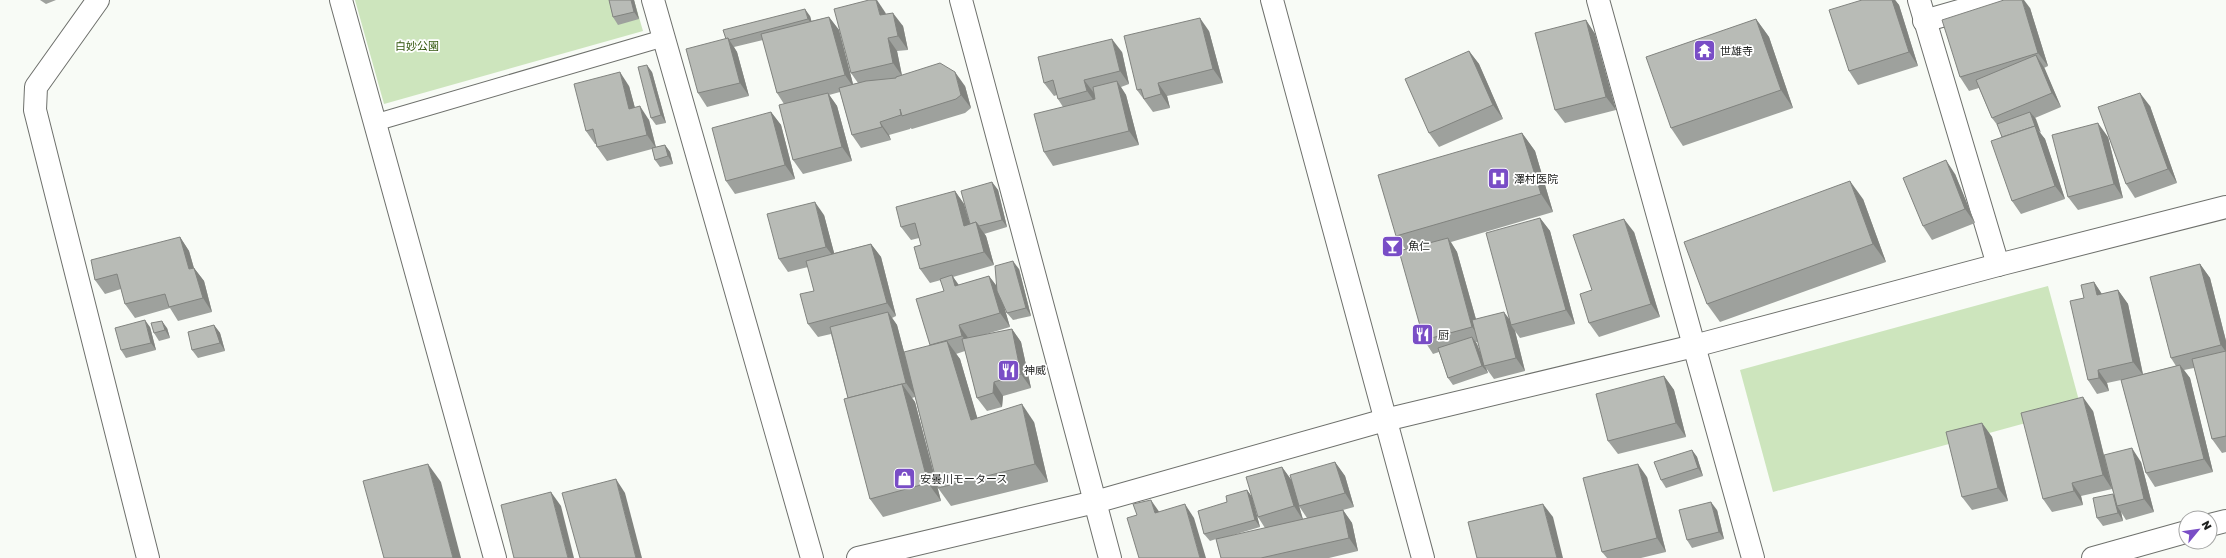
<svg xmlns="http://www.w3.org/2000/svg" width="2226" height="558" viewBox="0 0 2226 558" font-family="'Golos Text','Noto Sans JP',sans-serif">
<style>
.green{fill:#cde5bd}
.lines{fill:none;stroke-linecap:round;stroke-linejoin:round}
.service-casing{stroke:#6e706c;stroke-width:18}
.minor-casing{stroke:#6e706c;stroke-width:24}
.tertiary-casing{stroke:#6e706c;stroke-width:24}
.service{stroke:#fff;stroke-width:16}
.minor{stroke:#fff;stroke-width:22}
.tertiary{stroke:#fff;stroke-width:22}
.wall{fill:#9ea19d;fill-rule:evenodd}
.shaded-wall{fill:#81837f}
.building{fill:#b8bbb6;stroke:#81837f}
.labels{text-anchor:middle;stroke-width:3.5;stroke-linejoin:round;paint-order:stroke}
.park-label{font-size:11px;fill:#32560c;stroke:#fff}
.poi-label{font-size:11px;fill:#1e201e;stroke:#fff;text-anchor:start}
</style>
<rect width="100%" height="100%" fill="#f8fbf6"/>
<!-- green -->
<g class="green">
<polygon points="355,0 634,0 643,31 384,104"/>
<polygon points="2048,286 2081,408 1773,492 1740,370"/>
</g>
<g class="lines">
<defs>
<polyline id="service" points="374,123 664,38"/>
<g id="minor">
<polyline points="98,0 36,87 35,110 148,558"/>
<polyline points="341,0 495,558"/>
<polyline points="653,0 812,558"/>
<polyline points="961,0 1110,558"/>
<polyline points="1598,0 1753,558"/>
<polyline points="1919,0 1998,265"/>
<polyline points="1924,21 1998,0"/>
<polyline points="2210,525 2226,521"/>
<polyline points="2093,558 2186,532"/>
</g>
<g id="tertiary">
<polyline points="1272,0 1423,558"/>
<polyline points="858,558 1095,502 1385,420 1694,346 1998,265 2226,207"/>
</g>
</defs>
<!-- service casing -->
<use href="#service" class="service-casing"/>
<!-- minor casing -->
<use href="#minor" class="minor-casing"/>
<!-- tertiary casing -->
<use href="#tertiary" class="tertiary-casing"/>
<!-- service -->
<use href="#service" class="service"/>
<!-- minor -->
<use href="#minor" class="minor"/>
<!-- tertiary -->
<use href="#tertiary" class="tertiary"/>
</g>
<!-- wall -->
<g class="wall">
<polygon points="40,0 56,0 46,4"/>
<polygon points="609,0 634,0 639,19 618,25 613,17"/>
<polygon points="1862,0 1895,0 1899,5 1918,66 1858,85 1849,71"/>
<polygon points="2030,8 2048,66 2044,68 2061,107 2035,118 2040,133 2045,139 2065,199 2021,214 2012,201 2002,137 1998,126 1992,118 1979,88 1969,91 1960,77"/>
<polygon points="885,12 886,14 903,26 908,50 897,51 902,75 965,86 971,108 965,113 912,129 910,128 910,129 889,135 891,140 861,148 852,135 840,92 829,95 837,106 852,161 803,174 793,160 784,104 777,93 763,40 734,47 737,52 749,96 707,107 698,93 726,39 810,16 811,21 829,17 839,30 853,84 858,83 851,73"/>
<polygon points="1756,19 1769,37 1793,108 1683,146 1671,128"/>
<polygon points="1586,20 1595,34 1616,110 1565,123 1555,110"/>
<polygon points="1209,31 1223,83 1167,96 1170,108 1153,112 1137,90"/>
<polygon points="1469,51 1479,64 1503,119 1439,147 1429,133"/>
<polygon points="1122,52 1129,84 1121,87 1126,95 1139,145 1053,166 1044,152 1063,107 1058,99 1057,95 1054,96 1044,83"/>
<polygon points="652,72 666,123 656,125 651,118"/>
<polygon points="629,86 635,108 649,120 656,147 665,145 670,152 673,164 660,167 655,160 652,149 607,161 597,147 596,144 595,144 586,131"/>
<polygon points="2150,106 2177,183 2135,198 2126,184"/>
<polygon points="771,112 781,125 795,179 735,194 726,181"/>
<path d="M1522,133L1535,151L1553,212L1451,242L1457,252L1476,319H1509L1540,218L1550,231L1575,324L1520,338L1515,331L1525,371L1494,379L1486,368L1488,373L1453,385L1448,378L1439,352L1433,354L1424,340L1406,250L1396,236ZM1476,342H1478L1482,356L1477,344Z"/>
<polygon points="2108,137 2123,198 2078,210 2068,197"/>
<polygon points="1955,174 1975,223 1932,240 1923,226"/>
<polygon points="992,182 998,190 1007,227 984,234 986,236 994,265 953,277 959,285 989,276 997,287 1019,269 1031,316 1013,320 1007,313 1003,304 1010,327 983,335 1012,329 1021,342 1031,388 1003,396 1002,407 987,411 977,398 965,351 956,354 960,359 977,418 1034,422 1048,482 951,506 938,488 915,397 912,398 915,402 941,501 883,517 870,499 848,398 831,334 818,337 808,324 814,291 808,267 788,272 779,259 824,215 834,253 871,244 881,257 896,316 892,318 897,325 909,371 930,345 944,291 941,280 930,283 920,269 921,245 919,238 911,240 901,227 955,191 964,204 970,224"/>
<polygon points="1863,199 1886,262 1720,322 1707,304"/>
<polygon points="1634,232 1660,317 1599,337 1589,323 1592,290"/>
<polygon points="180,237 189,251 194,268 204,281 212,312 178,321 170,308 135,318 125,304 121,289 105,294 95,280"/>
<polygon points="2200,264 2210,278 2226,341 2226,452 2222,453 2212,439 2194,368 2184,370 2190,378 2213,472 2155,487 2146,473 2121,380 2107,383 2109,391 2097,394 2088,380 2084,298 2094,282 2102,294 2118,290 2128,304 2143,374 2176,366 2171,358"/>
<polygon points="214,325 220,333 225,351 198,358 192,350"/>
<polygon points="150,327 156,350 126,358 121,350"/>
<polygon points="167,328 170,338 159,341 154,333"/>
<polygon points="1664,376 1674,390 1686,437 1618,454 1608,441"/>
<polygon points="2093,411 2104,455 2141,462 2154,512 2126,520 2121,512 2123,521 2103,526 2097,518 2114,495 2112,489 2081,496 2083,505 2052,512 2043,499"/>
<polygon points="1982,423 1992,437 2008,501 1972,510 1962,497"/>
<polygon points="1692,450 1697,457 1703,476 1666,488 1661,480"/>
<path d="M1335,462L1345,476L1354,507L1343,510L1352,523L1358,551L1329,558H1221L1216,539L1210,541L1204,534L1227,502L1247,490L1252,497L1260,527L1223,538L1265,528L1258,517L1282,467L1292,481ZM1299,506L1307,518L1303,519Z"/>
<polygon points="1647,477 1666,552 1641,558 1607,558 1602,552"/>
<polygon points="1717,510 1724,539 1692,548 1687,540"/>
</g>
<!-- shaded-wall -->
<g class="shaded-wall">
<polygon points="631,0 634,0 639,19 634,12"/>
<polygon points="876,0 877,0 885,12 889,28 880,15"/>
<polygon points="1892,0 1895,0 1899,5 1918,66 1909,52"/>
<polygon points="2022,0 2024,0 2030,8 2048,66 2038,53"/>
<polygon points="805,9 810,16 813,26 808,19"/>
<polygon points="893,13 903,26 908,50 898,36"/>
<polygon points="829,17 839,30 854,88 845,75"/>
<polygon points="1200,18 1209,31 1223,83 1213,69"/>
<polygon points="1756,19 1769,37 1793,108 1781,90"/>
<polygon points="1586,20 1595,34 1616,110 1606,97"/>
<polygon points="728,38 737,52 749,96 740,83"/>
<polygon points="888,38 897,51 902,76 893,63"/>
<polygon points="1112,39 1122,52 1129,84 1120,71"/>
<polygon points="1469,51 1479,64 1503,119 1493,105"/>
<polygon points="2036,55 2045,69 2061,107 2052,93"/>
<polygon points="647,65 652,72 666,123 661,115"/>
<polygon points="620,72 629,86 639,123 629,109"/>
<polygon points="955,72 965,86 971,108 961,95"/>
<polygon points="1084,80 1094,93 1097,105 1087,91"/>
<polygon points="1117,81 1126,95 1139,145 1129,131"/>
<polygon points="1158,83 1167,96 1170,108 1161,94"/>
<polygon points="828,93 837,106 852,161 842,147"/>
<polygon points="2140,93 2150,106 2177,183 2168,169"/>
<polygon points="640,106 649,120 656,148 647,135"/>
<polygon points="771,112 781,125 795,179 785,165"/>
<polygon points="2030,112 2036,119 2041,133 2035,126"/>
<polygon points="880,122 889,135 891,140 882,127"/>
<polygon points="2098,123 2108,137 2123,198 2114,184"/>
<polygon points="2035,126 2045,139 2065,199 2055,186"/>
<polygon points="1522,133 1535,151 1553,212 1541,194"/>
<polygon points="665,145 670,152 673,164 668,156"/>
<polygon points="1946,160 1955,174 1975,223 1965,209"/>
<polygon points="1850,181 1863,199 1886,262 1873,244"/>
<polygon points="992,182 998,190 1007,227 1002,220"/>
<polygon points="955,191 964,204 974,239 964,226"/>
<polygon points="815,202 824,215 836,260 826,247"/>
<polygon points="1540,218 1550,231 1575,324 1566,310"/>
<polygon points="1624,219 1634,232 1660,317 1651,304"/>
<polygon points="976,222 986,236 994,265 984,252"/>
<polygon points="180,237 189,251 198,283 189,269"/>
<polygon points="1448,238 1457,252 1482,341 1472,327"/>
<polygon points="871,244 881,257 896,316 887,303"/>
<polygon points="1013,261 1019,269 1031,316 1026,308"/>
<polygon points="2200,264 2210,278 2226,341 2226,352 2221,345"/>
<polygon points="194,268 204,281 212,312 203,298"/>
<polygon points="952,275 961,289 955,286"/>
<polygon points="989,276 999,289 1010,327 1000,313"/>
<polygon points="2094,282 2103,296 2097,295"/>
<polygon points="2118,290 2128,304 2143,375 2133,362"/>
<polygon points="888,312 897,325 916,397 906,383"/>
<polygon points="1504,312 1513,324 1511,325 1515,331 1525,371 1516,358"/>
<polygon points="145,320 150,327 156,350 151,343"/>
<polygon points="162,321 167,328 170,338 165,330"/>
<polygon points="214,325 220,333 225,351 220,343"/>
<polygon points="959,325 969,339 972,349 962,336"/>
<polygon points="1012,329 1021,342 1031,388 1021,374"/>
<polygon points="1472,337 1477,344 1485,366 1484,366 1486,368 1488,373 1482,366"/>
<polygon points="947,341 960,359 983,437 971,420"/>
<polygon points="2180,365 2190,378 2213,472 2204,459"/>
<polygon points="2098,370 2107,383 2109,391 2099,378"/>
<polygon points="1664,376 1674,390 1686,437 1676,423"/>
<polygon points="994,382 1003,396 1002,407 993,393"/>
<polygon points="902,384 915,402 941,501 928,483"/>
<polygon points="2083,397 2093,411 2112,489 2103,475"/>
<polygon points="1022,404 1034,422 1048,482 1035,464"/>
<polygon points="1982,423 1992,437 2008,501 1998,488"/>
<polygon points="2132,448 2141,462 2154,512 2144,499"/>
<polygon points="1692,450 1697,457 1703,476 1698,468"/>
<polygon points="1335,462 1345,476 1354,507 1345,493"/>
<polygon points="428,464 441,482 461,558 453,558"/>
<polygon points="1638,464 1647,477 1666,552 1657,538"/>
<polygon points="1282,467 1292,481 1303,520 1294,506"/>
<polygon points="616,479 625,493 642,558 636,558"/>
<polygon points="2072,483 2081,496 2083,505 2074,491"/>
<polygon points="1247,490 1252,497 1260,527 1255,520"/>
<polygon points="551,492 561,506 574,558 568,558"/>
<polygon points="2113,494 2118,501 2117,506 2121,512 2123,521 2118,513"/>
<polygon points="1151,500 1160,513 1155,513"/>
<polygon points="1711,502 1717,510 1724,539 1719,532"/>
<polygon points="1185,504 1194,518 1206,558 1200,558"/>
<polygon points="1543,504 1553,517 1563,558 1557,558"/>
<polygon points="1343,510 1352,523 1358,551 1349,538"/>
</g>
<!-- building -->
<g class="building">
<polygon points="609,0 631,0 634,12 613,17"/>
<polygon points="869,0 876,0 880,15 893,13 898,36 888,38 893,63 851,73 834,9"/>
<polygon points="1862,0 1892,0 1909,52 1849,71 1829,10"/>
<polygon points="2004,0 2022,0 2038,53 1960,77 1942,20"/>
<polygon points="805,9 808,19 729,40 728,38 726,39 723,30"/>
<polygon points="829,17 845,75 777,93 761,34"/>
<polygon points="1200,18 1213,69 1158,83 1161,94 1144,99 1141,89 1137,90 1124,36"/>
<polygon points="1756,19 1781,90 1671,128 1646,57"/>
<polygon points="1586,20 1606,97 1555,110 1535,33"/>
<polygon points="728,38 740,83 698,93 686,49"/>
<polygon points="1112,39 1120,71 1084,80 1087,91 1058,99 1053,80 1044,83 1038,57"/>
<polygon points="1469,51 1493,105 1429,133 1405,79"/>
<polygon points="2036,55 2052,93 1992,118 1976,80"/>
<polygon points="940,63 955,72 961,95 956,99 902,116 900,109 901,115 880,122 882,127 852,135 839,88 866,81 896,78 896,77"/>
<polygon points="647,65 661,115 651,118 638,67"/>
<polygon points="620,72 629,109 640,106 647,135 597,147 593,129 586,131 574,84"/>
<polygon points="1117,81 1129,131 1044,152 1034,114 1095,99 1093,87"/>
<polygon points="828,93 842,147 793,160 779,105"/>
<polygon points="2140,93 2168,169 2126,184 2098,107"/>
<polygon points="771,112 785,165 726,181 712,128"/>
<polygon points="2030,112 2035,126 2002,137 1997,124"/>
<polygon points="2098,123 2114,184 2068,197 2052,135"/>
<polygon points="2035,126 2055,186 2012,201 1991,141"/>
<polygon points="1522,133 1541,194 1396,236 1378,175"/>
<polygon points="665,145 668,156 655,160 652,148"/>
<polygon points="1946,160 1965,209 1923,226 1903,178"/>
<polygon points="1850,181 1873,244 1707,304 1684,242"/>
<polygon points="992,182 1002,220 979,226 976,222 970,224 961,191"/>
<polygon points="955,191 964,226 976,222 984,252 920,269 914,247 921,245 915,223 901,227 896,207"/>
<polygon points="815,202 826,247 779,259 767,214"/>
<polygon points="1540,218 1566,310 1511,325 1486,233"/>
<polygon points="1624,219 1651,304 1589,323 1580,294 1592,290 1573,235"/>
<polygon points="180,237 189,269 194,268 203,298 169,307 165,294 125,304 117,274 95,280 91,260"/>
<polygon points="1448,238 1472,327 1424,340 1399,251"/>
<polygon points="871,244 887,303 808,324 800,294 814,291 806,261"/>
<polygon points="1013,261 1026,308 1007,313 997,291 995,266"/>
<polygon points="2200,264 2221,345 2171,358 2150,277"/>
<polygon points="952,275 955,286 989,276 1000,313 959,325 962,336 930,345 916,299 944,291 940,279"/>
<polygon points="2094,282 2097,295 2118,290 2133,362 2098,370 2099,378 2088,380 2070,301 2084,298 2081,285"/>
<polygon points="888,312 906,383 848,398 830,327"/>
<polygon points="1504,312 1516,358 1484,366 1472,320"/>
<polygon points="145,320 151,343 121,350 115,328"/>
<polygon points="162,321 165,330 154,333 151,323"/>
<polygon points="214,325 220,343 192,350 188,332"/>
<polygon points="1012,329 1021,374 994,382 993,393 977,398 962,339"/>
<polygon points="1472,337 1482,366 1448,378 1438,348"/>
<polygon points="947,341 971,420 1022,404 1035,464 938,488 904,352"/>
<polygon points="2226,351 2226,436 2212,439 2192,359"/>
<polygon points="2180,365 2204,459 2146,473 2121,380"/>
<polygon points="1664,376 1676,423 1608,441 1596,394"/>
<polygon points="902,384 928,483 870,499 844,399"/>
<polygon points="2083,397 2103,475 2072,483 2074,491 2043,499 2021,413"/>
<polygon points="1982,423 1998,488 1962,497 1946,432"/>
<polygon points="2132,448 2144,499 2117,506 2104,455"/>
<polygon points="1692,450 1698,468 1661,480 1654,462"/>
<polygon points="1335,462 1345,493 1299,506 1290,475"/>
<polygon points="428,464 453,558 384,558 363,481"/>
<polygon points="1638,464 1657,538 1602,552 1583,478"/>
<polygon points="1282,467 1294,506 1258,517 1246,477"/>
<polygon points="616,479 636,558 580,558 562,493"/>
<polygon points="1247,490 1255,520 1204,534 1198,511 1227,502 1226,496"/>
<polygon points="551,492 568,558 514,558 501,505"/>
<polygon points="2113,494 2118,513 2097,518 2093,498"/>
<polygon points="1151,500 1155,513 1185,504 1200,558 1139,558 1127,518 1137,515 1133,504"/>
<polygon points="1711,502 1719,532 1687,540 1679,510"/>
<polygon points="1543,504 1557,558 1477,558 1468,522"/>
<polygon points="1343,510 1349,538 1261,558 1221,558 1216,539"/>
</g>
<!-- icons -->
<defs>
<symbol id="temple-square" viewBox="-11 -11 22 22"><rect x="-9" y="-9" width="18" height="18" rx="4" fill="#794dc6" stroke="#fff"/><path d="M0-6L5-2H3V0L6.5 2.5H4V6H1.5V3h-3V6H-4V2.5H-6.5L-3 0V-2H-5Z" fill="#fff"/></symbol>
<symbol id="hospital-square" viewBox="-11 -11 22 22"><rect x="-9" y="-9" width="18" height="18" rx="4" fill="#794dc6" stroke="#fff"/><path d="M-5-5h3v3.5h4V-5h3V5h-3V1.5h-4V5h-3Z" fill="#fff"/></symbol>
<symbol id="bar-square" viewBox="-11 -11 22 22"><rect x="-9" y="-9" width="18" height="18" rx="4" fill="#794dc6" stroke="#fff"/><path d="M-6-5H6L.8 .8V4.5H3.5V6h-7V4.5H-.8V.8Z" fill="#fff"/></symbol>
<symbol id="restaurant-square" viewBox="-11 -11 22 22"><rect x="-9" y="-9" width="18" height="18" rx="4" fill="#794dc6" stroke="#fff"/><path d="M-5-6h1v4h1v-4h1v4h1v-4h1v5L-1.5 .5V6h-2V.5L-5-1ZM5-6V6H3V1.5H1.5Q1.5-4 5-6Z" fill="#fff"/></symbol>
<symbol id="shop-square" viewBox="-11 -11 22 22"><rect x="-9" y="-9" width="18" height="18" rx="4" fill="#794dc6" stroke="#fff"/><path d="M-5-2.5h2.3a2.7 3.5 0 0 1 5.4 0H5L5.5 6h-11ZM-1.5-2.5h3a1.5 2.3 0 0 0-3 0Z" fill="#fff"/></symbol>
</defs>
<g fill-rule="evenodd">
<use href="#temple-square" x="1692" y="38" width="25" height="25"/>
<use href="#hospital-square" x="1486" y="166" width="25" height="25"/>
<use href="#bar-square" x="1380" y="234" width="25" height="25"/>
<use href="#restaurant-square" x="1410" y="322" width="25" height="25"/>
<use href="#restaurant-square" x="996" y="358" width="25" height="25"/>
<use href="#shop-square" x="892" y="466" width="25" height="25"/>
</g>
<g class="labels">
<!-- park labels -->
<g class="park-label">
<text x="417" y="50">白妙公園</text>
</g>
<!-- poi labels -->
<g class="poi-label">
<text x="1720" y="55">世雄寺</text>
<text x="1514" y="183">澤村医院</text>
<text x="1408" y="250">魚仁</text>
<text x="1438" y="339">厨</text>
<text x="1024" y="374">神威</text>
<text x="920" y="483">安曇川モータース</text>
</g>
</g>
<!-- north arrow -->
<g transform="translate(2198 530) rotate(61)"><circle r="19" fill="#ffffff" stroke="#a5a6a5"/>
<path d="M0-3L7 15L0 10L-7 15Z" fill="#794dc6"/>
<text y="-6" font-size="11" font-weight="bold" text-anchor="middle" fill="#1e201e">N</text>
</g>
</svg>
